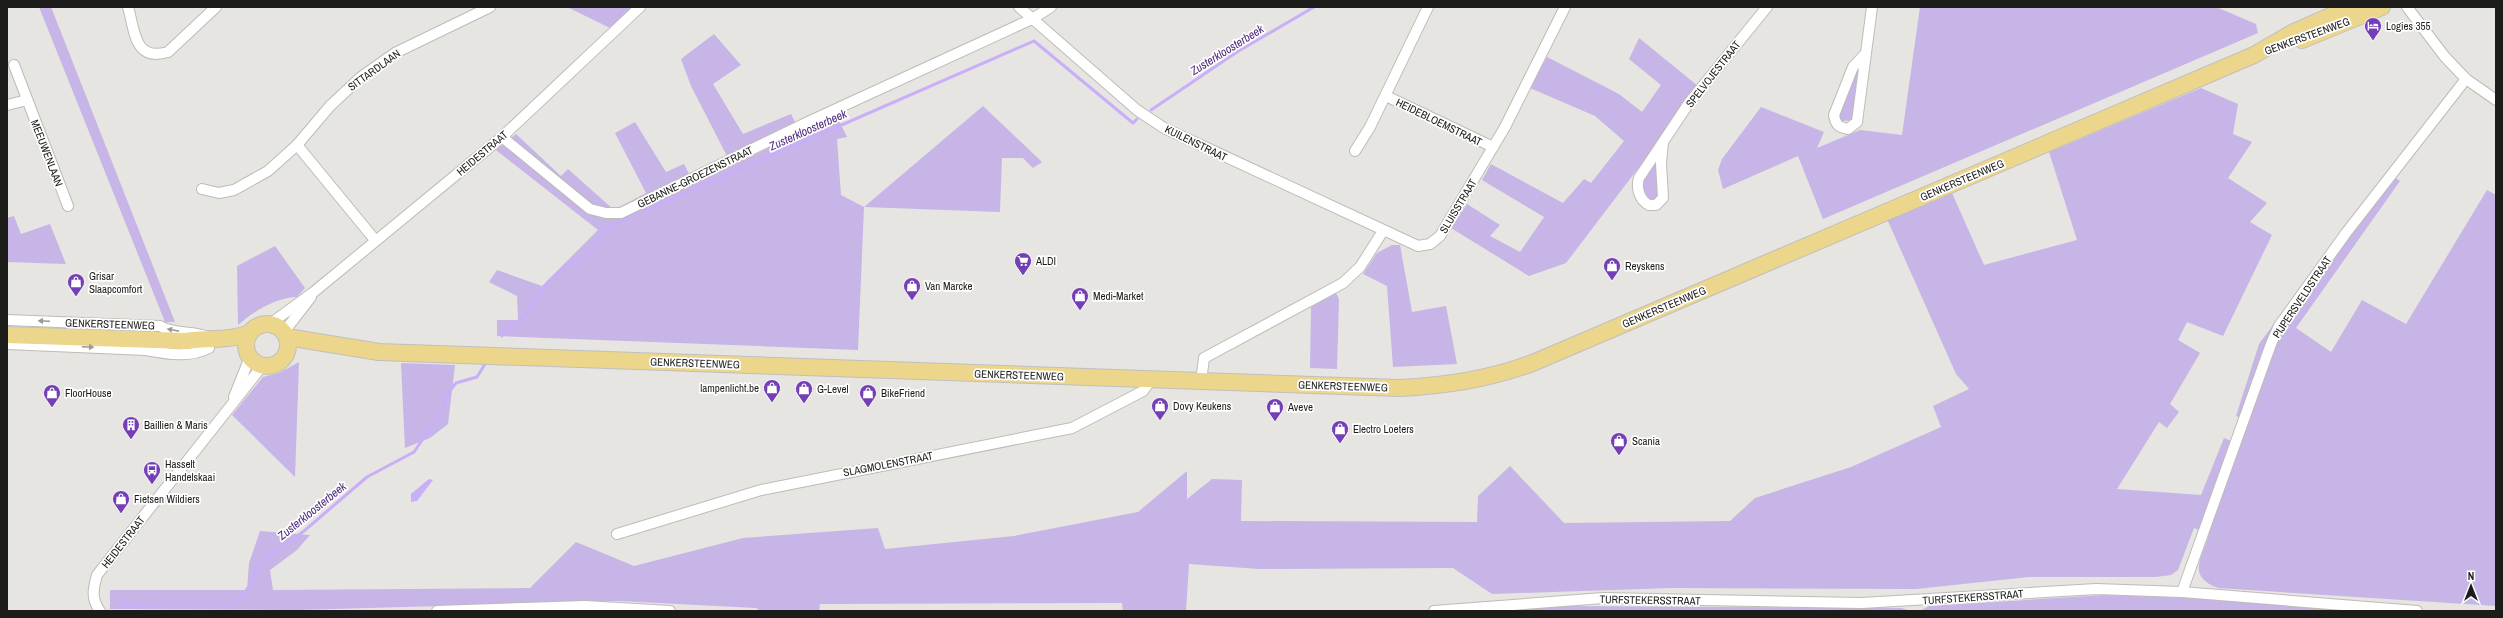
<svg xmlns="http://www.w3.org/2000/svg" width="2503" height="618" viewBox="0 0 2503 618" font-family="'Archivo Narrow',sans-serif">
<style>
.green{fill:#c6b5e6}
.water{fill:#c9aef8}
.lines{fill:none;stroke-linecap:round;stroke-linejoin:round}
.stream{stroke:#c9aef8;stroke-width:3}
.street-casing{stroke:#bdbcb7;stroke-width:12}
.primary-casing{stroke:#bfbfbf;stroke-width:18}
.street{stroke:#fff;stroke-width:10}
.primary{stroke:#ecd68c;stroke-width:16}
.oneway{fill:#999998}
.labels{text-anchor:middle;stroke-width:3.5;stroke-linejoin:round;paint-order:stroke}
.poi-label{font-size:11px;fill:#1c1c1a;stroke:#fff;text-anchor:start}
.street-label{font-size:11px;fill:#1c1c1a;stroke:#fff}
.water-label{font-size:12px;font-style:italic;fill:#502a7f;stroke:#fff}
</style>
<rect width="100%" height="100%" fill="#e7e5e1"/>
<!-- green -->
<g class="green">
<polygon points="39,7 51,7 175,322 165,322"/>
<polygon points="567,7 632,7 610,28"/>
<polygon points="1920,7 2216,7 2256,24 2258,33 1823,219 1798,156 1723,189 1718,170 1722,159 1761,107 1824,132 1817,148 1860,130 1902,135"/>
<polygon points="714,34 741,65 713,84 743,134 791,114 795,122 728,158 691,86 681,59"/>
<polygon points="1639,38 1698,86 1683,102 1649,154 1566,263 1529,276 1451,228 1467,204 1500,225 1490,236 1520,252 1544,217 1482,180 1491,164 1563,203 1584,179 1591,183 1624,141 1595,116 1530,88 1547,57 1619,94 1642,112 1661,85 1629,59"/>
<polygon points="1858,69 1861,69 1853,120 1842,121 1838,115 1855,70"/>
<path d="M2201,88L2238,104L2233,134L2252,142L2228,178L2267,203L2250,222L2272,235L2223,336L2187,322L2178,340L2200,353L2170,404L2179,412L2167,428L2159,422L2117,489L2201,495L2224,438L2238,444L2247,420L2236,416L2259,344L2387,172L2400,181L2296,328L2331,352L2362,300L2406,324L2487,190L2496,195V606L2218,588C2187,576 2201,560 2209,535L2194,528L2178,570L2171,575L2156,577H2029L1916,589L1671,588L1492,594L1453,568L1259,569L1189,564L1186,611H1123L1122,603L820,604L819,611H761L756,608L619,601L298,610L110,609V590H247L249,563L260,531L310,535L297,550L270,570L273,590L530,588L576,542L634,566L743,538L878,528L885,549L1014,536L1138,512L1187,471V499L1212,479L1242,480L1241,521L1477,522L1478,496L1510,466L1564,523L1730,521L1755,498L1851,467L1941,427L1933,406L1969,389L1956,374L1887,219L1952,193L1984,265L2077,240L2049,152Z"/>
<polygon points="983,106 1042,162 1033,168 1023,158 1002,158 1000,212 864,207 858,350 497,336 497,320 518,320 517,296 489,282 497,270 542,286 598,230 496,150 516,134 561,176 568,169 614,210 646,193 615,133 635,122 666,172 684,164 694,184 836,115 847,137 837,139 841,195 864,207"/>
<polygon points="1655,162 1660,192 1658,199 1651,201 1644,197 1641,180"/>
<polygon points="14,216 21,234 50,224 66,264 7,262 7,218"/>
<polygon points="1392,245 1400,245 1412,312 1446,306 1457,364 1393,367 1387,286 1363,274 1377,253"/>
<path d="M275,246L305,288L297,297C277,297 252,312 238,325L237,266Z"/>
<polygon points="1336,293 1339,299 1337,369 1310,368 1311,307"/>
<polygon points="299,362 295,477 232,415 263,377 279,373"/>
<polygon points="401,363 455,365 448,424 430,438 405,448"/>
<polygon points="2104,595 2194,598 2360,611 1920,611 1929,606"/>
<polygon points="1562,606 1902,608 1910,611 1489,611"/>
</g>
<!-- water -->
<polygon class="water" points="429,479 433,480 417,501 411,502 411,494"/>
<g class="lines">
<!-- stream -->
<g class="stream">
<polyline points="1151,110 1237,52 1314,7"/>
<polyline points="502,336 508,327 521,320 548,282 566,266 589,254 608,227 1034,41 1133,123 1137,119"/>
<polyline points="122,607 122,605 231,604 239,599 252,583 256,569 263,560 304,531 367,477 414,452 440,414 448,393 456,383 477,377 485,364"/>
</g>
<defs>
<g id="street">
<path d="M128,7C135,31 134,62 168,52L216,7"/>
<polyline points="1019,7 1137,110 1164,128 1418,246 1430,244 1440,236 1505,127 1565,7"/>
<polyline points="2407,7 2445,57 2466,79 2496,100"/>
<path d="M1866,53L1853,67L1834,115C1836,125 1838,127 1848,129L1857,122L1872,7"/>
<polyline points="14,65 68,206"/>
<polyline points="1386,96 1493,147"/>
<polyline points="7,105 27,100"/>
<polyline points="502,137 590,209 606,213 621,213 808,122 1032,19 1051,7"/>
<path d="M1663,143L1661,163L1663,198L1656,205H1649C1639,200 1636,187 1639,178L1689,103L1767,7"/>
<polyline points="297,145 375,240"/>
<polyline points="1355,151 1370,127 1428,7"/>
<polyline points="202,189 219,193 234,190 268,171 297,145 330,106 361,77 395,53 490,7"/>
<path d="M7,320L160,326C175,335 192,330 208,337"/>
<polyline points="270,324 315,291 502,137 640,7"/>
<polyline points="284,332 311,297"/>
<path d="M7,344L146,350C167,354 190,358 209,348"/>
<polyline points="1201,381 1204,358 1343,283 1360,267 1383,231"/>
<polyline points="234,397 250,357"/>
<polyline points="617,534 761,490 1072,428 1143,391 1151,380"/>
<polyline points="2182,592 2271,344 2279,326 2346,233 2466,79"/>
<path d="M100,611C91,599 93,589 97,575L263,365"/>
<polyline points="437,611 585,606 670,611"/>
<polyline points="1434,611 1603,598 1862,603 2096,589 2182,592 2417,611"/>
</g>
<g id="primary">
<polyline points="2302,40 2382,7"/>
<circle cx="267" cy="345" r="21"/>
<path d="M7,335L185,341C206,338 230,341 250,333"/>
<path d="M287,337L379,352L1399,388C1447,386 1491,379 1535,362L2254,55L2294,32L2351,7"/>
</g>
</defs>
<!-- street casing -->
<use href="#street" class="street-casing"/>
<!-- primary casing -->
<use href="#primary" class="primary-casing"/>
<!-- street -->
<use href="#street" class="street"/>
<!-- primary -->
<use href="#primary" class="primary"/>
</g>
<!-- one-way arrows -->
<defs><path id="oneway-solid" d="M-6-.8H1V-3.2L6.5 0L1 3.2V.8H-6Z"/></defs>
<g class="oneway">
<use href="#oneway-solid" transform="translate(44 321) rotate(-178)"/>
<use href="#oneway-solid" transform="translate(173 330) rotate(-169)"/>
<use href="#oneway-solid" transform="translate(88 347) rotate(2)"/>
</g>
<!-- icons -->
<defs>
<symbol id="hotel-pin" viewBox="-11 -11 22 30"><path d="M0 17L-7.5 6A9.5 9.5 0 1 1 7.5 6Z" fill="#743eb5" stroke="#fff"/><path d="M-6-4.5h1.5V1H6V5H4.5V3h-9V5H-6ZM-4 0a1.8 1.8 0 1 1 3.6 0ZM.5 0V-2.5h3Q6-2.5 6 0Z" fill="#fff"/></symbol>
<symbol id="supermarket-pin" viewBox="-11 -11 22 30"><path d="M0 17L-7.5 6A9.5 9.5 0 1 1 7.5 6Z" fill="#743eb5" stroke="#fff"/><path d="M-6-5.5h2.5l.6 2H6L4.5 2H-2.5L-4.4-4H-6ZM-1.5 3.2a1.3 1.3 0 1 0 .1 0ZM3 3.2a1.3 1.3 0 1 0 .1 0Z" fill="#fff"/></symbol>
<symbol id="shop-pin" viewBox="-11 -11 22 30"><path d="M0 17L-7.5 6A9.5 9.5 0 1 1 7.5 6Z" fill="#743eb5" stroke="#fff"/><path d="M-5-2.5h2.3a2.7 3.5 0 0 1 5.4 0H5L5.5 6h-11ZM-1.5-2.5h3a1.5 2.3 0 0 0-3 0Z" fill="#fff"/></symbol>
<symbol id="building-pin" viewBox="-11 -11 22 30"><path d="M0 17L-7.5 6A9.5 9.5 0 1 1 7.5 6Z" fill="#743eb5" stroke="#fff"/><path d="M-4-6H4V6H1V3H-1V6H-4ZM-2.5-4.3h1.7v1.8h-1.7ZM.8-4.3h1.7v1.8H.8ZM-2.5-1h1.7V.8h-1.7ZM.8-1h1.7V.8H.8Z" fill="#fff"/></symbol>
<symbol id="bus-pin" viewBox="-11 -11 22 30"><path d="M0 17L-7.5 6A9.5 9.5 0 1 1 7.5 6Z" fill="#743eb5" stroke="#fff"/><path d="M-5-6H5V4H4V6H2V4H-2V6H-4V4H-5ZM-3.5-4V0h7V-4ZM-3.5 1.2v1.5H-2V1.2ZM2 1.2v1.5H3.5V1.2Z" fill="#fff"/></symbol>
</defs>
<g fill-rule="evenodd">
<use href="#hotel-pin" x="2363" y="16" width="20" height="27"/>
<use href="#supermarket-pin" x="1013" y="251" width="20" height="27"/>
<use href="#shop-pin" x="1602" y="256" width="20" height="27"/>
<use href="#shop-pin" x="66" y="272" width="20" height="27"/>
<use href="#shop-pin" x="902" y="276" width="20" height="27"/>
<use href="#shop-pin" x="1070" y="286" width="20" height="27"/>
<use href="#shop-pin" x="762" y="378" width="20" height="27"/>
<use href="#shop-pin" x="794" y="379" width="20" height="27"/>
<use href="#shop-pin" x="42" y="383" width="20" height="27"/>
<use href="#shop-pin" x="858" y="383" width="20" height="27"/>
<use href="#shop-pin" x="1150" y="396" width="20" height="27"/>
<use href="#shop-pin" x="1265" y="397" width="20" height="27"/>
<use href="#building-pin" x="121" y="415" width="20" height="27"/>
<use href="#shop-pin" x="1330" y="419" width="20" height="27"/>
<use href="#shop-pin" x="1609" y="431" width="20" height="27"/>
<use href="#bus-pin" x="142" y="460" width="20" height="27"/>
<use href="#shop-pin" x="111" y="489" width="20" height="27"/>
</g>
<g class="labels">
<!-- poi labels -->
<g class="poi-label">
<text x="2386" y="30">Logies 355</text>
<text x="1036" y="265">ALDI</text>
<text x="1625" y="270">Reyskens</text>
<text x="89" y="280">Grisar<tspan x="89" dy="13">Slaapcomfort</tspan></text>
<text x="925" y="290">Van Marcke</text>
<text x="1093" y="300">Medi-Market</text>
<text x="759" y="392" text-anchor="end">lampenlicht.be</text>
<text x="817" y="393">G-Level</text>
<text x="65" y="397">FloorHouse</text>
<text x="881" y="397">BikeFriend</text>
<text x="1173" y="410">Dovy Keukens</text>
<text x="1288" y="411">Aveve</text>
<text x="144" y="429">Baillien &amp; Maris</text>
<text x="1353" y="433">Electro Loeters</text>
<text x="1632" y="445">Scania</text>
<text x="165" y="468">Hasselt<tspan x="165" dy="13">Handelskaai</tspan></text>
<text x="134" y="503">Fietsen Wildiers</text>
</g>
<!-- street labels -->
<g class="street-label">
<text transform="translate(2307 36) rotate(-20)" y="4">GENKERSTEENWEG</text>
<text transform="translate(374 70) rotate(-36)" y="4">SITTARDLAAN</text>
<text transform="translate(1713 74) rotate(-52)" y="4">SPELVOJESTRAAT</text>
<text transform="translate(1439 122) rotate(26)" y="4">HEIDEBLOEMSTRAAT</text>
<text transform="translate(1196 143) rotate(26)" y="4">KUILENSTRAAT</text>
<text transform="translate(47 153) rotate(69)" y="4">MEEUWENLAAN</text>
<text transform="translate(482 153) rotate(-40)" y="4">HEIDESTRAAT</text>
<text transform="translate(695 177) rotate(-26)" y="4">GEBANNE-GROEZENSTRAAT</text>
<text transform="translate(1962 180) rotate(-23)" y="4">GENKERSTEENWEG</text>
<text transform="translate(1458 206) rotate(-59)" y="4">SLUISSTRAAT</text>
<text transform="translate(2302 297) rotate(-56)" y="4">PIJPERSVELDSTRAAT</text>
<text transform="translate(1664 307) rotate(-23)" y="4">GENKERSTEENWEG</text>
<text transform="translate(110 324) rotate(2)" y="4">GENKERSTEENWEG</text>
<text transform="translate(695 363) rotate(2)" y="4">GENKERSTEENWEG</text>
<text transform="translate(1019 375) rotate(2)" y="4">GENKERSTEENWEG</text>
<text transform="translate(1343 386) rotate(2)" y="4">GENKERSTEENWEG</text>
<text transform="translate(888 464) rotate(-11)" y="4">SLAGMOLENSTRAAT</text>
<text transform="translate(123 542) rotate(-52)" y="4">HEIDESTRAAT</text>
<text transform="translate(1973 597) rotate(-4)" y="4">TURFSTEKERSSTRAAT</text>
<text transform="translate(1650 600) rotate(1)" y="4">TURFSTEKERSSTRAAT</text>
</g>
<!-- water labels -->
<g class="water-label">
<text transform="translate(1227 50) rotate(-32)" y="4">Zusterkloosterbeek</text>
<text transform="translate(808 130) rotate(-24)" y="4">Zusterkloosterbeek</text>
<text transform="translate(312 511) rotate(-39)" y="4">Zusterkloosterbeek</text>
</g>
</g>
<!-- border -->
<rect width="2503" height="618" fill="none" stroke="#1c1c1a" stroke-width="16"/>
<!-- north arrow -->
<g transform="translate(2471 586)" stroke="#ffffff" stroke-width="3" paint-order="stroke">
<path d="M0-3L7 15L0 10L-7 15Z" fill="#1c1c1a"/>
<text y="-6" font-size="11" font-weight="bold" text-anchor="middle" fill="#1c1c1a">N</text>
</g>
</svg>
